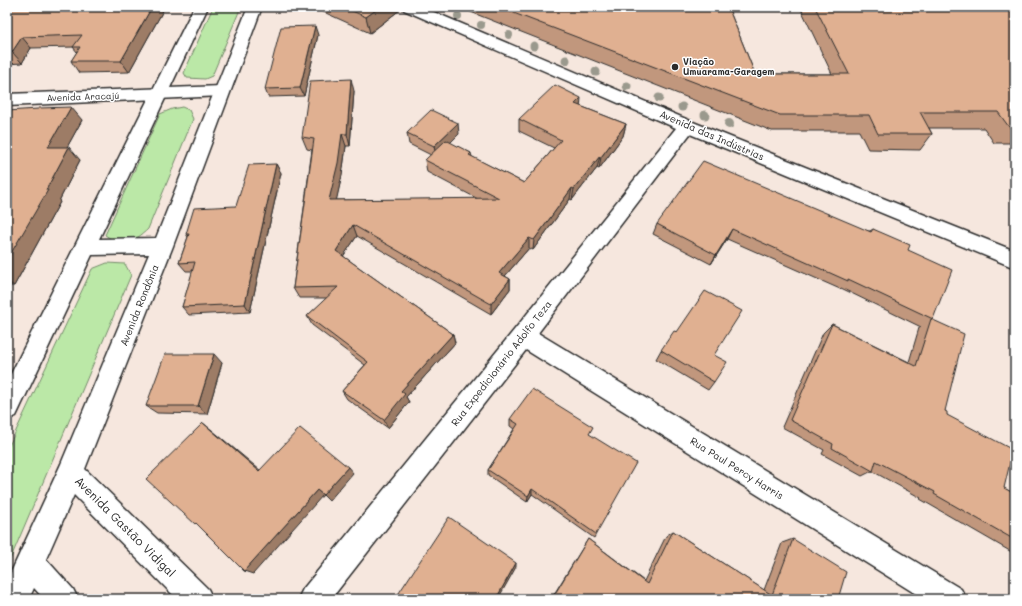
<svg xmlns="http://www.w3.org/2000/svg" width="1022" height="606" viewBox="0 0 1022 606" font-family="Mali,sans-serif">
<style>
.green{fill:#bbe8a7;stroke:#738a69}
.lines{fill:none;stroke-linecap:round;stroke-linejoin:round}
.street-casing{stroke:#2b2b2b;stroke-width:3}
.secondary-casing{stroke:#2b2b2b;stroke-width:3}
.street{fill:#fff;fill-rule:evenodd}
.secondary{fill:#fff;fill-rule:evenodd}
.tree{fill:#9a998d}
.wall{fill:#c1977d;stroke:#2b2b2b}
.shaded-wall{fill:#9d7b66;stroke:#2b2b2b}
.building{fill:#e0b091;stroke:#2b2b2b}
.poi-dot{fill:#2b2b2b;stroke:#fff;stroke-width:1.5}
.labels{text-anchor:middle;stroke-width:3;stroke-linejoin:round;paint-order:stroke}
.far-poi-label{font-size:9px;font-weight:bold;fill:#2b2b2b;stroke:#fff;text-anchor:start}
.far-street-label{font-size:9px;fill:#2b2b2b;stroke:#fff}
.street-label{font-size:10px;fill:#2b2b2b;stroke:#fff}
.near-street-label{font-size:12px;fill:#2b2b2b;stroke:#fff}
</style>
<rect width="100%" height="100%" fill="#f6e7de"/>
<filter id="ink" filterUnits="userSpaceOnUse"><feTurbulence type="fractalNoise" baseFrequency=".025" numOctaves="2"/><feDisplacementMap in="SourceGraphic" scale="8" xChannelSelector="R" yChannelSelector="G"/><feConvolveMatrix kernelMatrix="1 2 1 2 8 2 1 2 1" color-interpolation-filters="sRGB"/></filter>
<g filter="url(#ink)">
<!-- green -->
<g class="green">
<polygon points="213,7 241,7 212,76 205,79 187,78 184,73"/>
<path d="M182,107L189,110L193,119L148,229C135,242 121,246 105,235L160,114L172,109Z"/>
<polygon points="107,263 125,264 131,275 7,567 7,450 92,269"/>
</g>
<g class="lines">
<defs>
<g id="street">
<polygon points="402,7 422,7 693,122 1015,251 1015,268 690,134 538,333 961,589 966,599 924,599 526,350 331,599 298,599 303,589 515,329 676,128 404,10"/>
<polygon points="222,86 228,87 230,91 228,95 222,96 7,106 7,94"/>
</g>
<polygon id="secondary" points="194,7 208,7 99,239 156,238 248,7 262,7 173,246 85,469 208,589 213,599 177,599 74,495 46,559 73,589 78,599 44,599 34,588 29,599 7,599 7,581 61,464 149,254 92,255 16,416 7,420 7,382"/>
</defs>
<!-- street casing -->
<use href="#street" class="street-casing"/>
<!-- secondary casing -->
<use href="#secondary" class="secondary-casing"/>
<!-- street -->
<use href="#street" class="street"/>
<!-- secondary -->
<use href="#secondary" class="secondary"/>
</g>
<!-- trees -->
<g class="tree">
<circle cx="458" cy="16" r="4"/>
<circle cx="481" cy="25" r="4"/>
<circle cx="509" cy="35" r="4"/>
<circle cx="534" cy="46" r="4.5"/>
<circle cx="566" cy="60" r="4.5"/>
<circle cx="596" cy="72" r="4.5"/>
<circle cx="627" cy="86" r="4.5"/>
<circle cx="659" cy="98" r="4.5"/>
<circle cx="682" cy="107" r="4.5"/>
<circle cx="705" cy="115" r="4.5"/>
<circle cx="729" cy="124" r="5"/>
</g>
<!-- wall -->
<g class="wall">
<polygon points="7,7 165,7 129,72 79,73 71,61 77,52 73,47 74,47 31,48 22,63 7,64"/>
<polygon points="316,7 401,7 401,9 370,33 317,9"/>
<polygon points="458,7 728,7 755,74 832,74 800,7 1015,7 1015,143 994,143 984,128 929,128 932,134 920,150 868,149 859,131 772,131"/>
<polygon points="318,35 304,96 268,97 265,89"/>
<polygon points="354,91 350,146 346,146 342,175 336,200 478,199 427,172 425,160 431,155 409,144 407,133 459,134 450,143 471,153 472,157 524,183 554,148 519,131 519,119 580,106 626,124 623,136 599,169 597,168 572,200 570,199 533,250 529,248 505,276 510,279 510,289 491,314 357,236 343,256 453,334 455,343 406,397 409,402 388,428 347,399 342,391 365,365 312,325 307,316 327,298 299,298 293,288 312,150 307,149 302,137"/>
<polygon points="7,111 82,120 67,147 80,160 59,201 60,202 14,286 7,286"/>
<polygon points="276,164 281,173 250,312 189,315 182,307 193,271 186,271 179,263 188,237 186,234 236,206"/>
<polygon points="657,224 870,231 873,229 908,250 933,319 933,320 945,411 947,415 1004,488 1015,494 1015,554 920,499 921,498 872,471 862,476 822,454 824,450 782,427 823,333 832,324 909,362 919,328 921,327 841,288 840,289 727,239 711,264 653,234"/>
<polygon points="661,350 714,355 714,382 708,390 656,359"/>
<polygon points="222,363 207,414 157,413 146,406"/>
<polygon points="510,419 590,435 596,534 594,538 532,494 527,502 488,475 488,470 514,429 510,426"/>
<polygon points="673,531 764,590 782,543 793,539 838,599 551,599 588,539 644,581 666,536"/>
<polygon points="1015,564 1015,573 1013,572"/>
</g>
<!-- shaded-wall -->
<g class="shaded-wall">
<polygon points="152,7 165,7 129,72 121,61"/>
<polygon points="380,7 401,7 401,9 370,33 366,17"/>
<polygon points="315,26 318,35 304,96 300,88"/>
<polygon points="22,37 31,48 22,63 12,52"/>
<polygon points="351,79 354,91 350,146 347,134"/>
<polygon points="581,98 580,109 575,104"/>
<polygon points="71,107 82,120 60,160 48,147"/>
<polygon points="458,123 459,134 436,157 434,146"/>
<polygon points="626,124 623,136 599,169 601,157"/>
<polygon points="342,134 346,146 342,175 334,211 329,200"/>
<polygon points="69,147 80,160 59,201 60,202 14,286 7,281 7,260 46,190"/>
<polygon points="600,156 597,168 572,200 574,189"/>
<polygon points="276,164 281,173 250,312 245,304"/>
<polygon points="572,188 570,199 533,250 534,240"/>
<polygon points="353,225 357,236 340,261 336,251"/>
<polygon points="732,229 727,239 711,264 716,255"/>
<polygon points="529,238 529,248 499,283 499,273"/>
<polygon points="510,279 510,289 491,314 491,304"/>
<polygon points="453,334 455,343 406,397 409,402 388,428 384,420 401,391"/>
<polygon points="214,354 222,363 207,414 198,406"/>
<polygon points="203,423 212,430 267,476 259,471"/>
<polygon points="348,467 353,473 329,501 323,495"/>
<polygon points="532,489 532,494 527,502 528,496"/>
<polygon points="317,490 323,495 253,574 244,571"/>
<polygon points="516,563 516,567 498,599 496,599"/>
</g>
<!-- building -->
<g class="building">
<polygon points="7,7 152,7 121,61 71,61 80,47 73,47 82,35 22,37 12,52 7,52"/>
<polygon points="343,7 380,7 366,17"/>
<polygon points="498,7 728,7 755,74 849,74 815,7 1015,7 1015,127 1009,127 998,112 920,112 932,134 878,134 869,115 780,115"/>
<polygon points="315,26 300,88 265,89 281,27"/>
<polygon points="351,79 347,134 342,134 338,163 329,200 499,198 425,160 446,140 471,153 469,155 524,183 561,140 519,119 555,85 581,98 575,104 626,124 601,157 600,156 574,189 572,188 534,240 529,238 499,273 510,279 491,304 353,225 336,251 453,334 401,391 405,394 384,420 342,391 368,362 307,316 338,287 293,288 314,139 302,137 310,81"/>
<polygon points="71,107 48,147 69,147 46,190 48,190 7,260 7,111 38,109 39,108"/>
<polygon points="431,110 458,123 434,146 407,133"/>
<polygon points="703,161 871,232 873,229 910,245 908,250 952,270 933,319 848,279 848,281 732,229 716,255 657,224"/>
<polygon points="276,164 245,304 182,307 195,262 179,263 189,234 186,234 194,208 236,206 249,165"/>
<polygon points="705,291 742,311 714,355 727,362 714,382 661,350 674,331 677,332"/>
<polygon points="931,319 964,334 945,411 947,412 947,415 1013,450 1004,488 1015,494 1015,540 934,494 935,492 876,461 873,471 832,448 833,444 790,420 832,324 916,366"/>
<polygon points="165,354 214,354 198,406 146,406"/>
<polygon points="532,389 593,427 589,434 636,463 596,534 532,489 528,496 488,470 518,424 510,419"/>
<polygon points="203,423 259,471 300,428 348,467 323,495 317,490 244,571 196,523 195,524 146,479"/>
<polygon points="449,517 516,563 496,599 395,599"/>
<polygon points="673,531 772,595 793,539 846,572 838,599 555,599 553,597 588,539 647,584"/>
<polygon points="378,595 383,599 376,599"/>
</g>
</g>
<!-- markers -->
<circle class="poi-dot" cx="675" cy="67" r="4"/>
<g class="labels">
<!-- far-poi labels -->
<g class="far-poi-label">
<text x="683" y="65">Viação<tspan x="683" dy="10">Umuarama-Garagem</tspan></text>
</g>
<!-- far-street labels -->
<g class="far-street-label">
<text transform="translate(83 97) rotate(-2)" y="3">Avenida Aracajú</text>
</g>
<!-- street labels -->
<g class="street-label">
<text transform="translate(712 135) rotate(23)" y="4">Avenida das Indústrias</text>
<text transform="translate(139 305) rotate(-68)" y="4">Avenida Rondônia</text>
<text transform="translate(501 363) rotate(-52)" y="4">Rua Expedicionário Adolfo Teza</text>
<text transform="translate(737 468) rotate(32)" y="4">Rua Paul Percy Harris</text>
</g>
<!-- near-street labels -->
<g class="near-street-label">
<text transform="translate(125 527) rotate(45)" y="4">Avenida Gastão Vidigal</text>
</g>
</g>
<!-- margin -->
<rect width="1022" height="606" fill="none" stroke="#fff" stroke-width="24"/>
<rect x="12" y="12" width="998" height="582" fill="none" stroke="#2b2b2b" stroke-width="1.5" filter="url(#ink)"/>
</svg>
